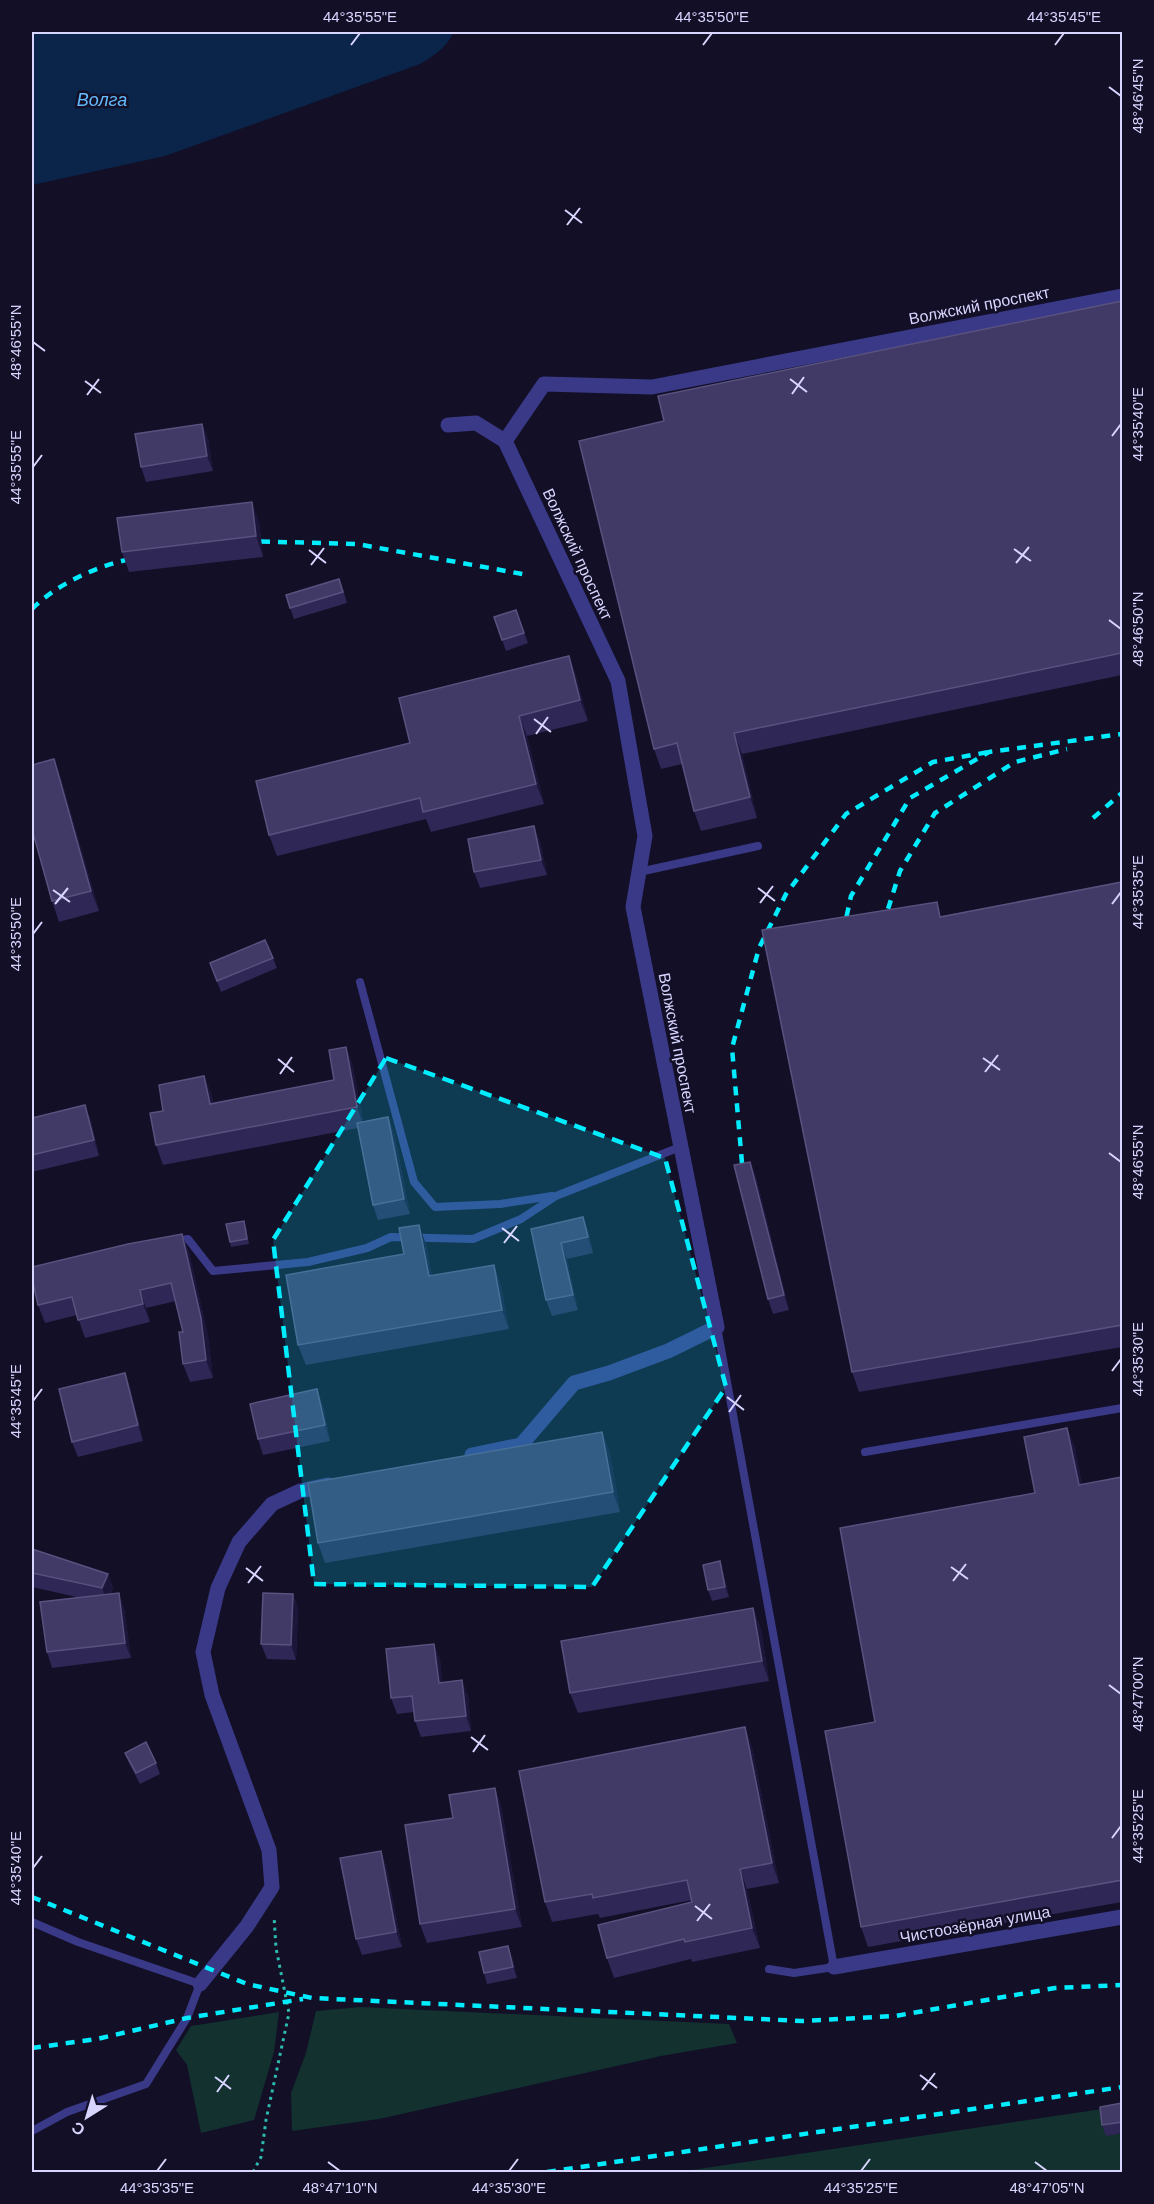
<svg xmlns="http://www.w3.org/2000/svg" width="1154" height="2204" viewBox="0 0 1154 2204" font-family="Arial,sans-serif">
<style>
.green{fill:#12312f}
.water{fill:#0b244a}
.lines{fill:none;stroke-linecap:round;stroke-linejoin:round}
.path{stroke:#2dbbae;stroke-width:3;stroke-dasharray:3 4.5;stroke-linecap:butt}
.lane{stroke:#3a3987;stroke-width:8}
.street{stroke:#3a3987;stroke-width:15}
.rail{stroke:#01edff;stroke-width:4.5;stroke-dasharray:9 8;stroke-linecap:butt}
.wall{fill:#2f2755}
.shaded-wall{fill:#1c163b}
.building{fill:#413a67;stroke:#59527f;stroke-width:1.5}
.marked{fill:#01edff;fill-opacity:0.2;stroke:#01edff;stroke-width:4.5;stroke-dasharray:12 8;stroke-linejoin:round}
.ticks{fill:none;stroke:#d8d5ff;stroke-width:2}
.labels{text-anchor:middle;stroke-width:5;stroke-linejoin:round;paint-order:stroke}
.street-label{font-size:16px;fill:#d8d5ff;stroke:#120f27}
.water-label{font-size:18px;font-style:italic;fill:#63bbff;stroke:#120f27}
.neatline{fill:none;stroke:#d8d5ff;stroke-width:2}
.ticks-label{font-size:15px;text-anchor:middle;fill:#d8d5ff}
</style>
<rect width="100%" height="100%" fill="#120f27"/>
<!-- green -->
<g class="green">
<polygon points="361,2007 729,2024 737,2043 661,2056 379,2119 292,2131 291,2093 306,2053 316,2011"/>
<polygon points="279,2012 274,2052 254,2120 201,2133 187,2065 176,2050 191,2026"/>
<polygon points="1102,2109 1106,2135 1122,2133 1122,2172 678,2172"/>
</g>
<!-- water -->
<path class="water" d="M32,32H454C447,47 434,56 420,64L165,156L32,185Z"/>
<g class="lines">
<!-- path -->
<polyline class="path" points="253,2172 261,2157 266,2120 289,2013 276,1948 274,1916"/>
<!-- lane -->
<g class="lane">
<polyline points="639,872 758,846"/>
<polyline points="360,982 414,1182 435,1207 500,1204 552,1196"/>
<polyline points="176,1241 188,1239 213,1271 308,1262 367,1248 391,1237 473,1239 521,1219 556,1196 680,1147"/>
<polyline points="717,1327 834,1967 794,1973 769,1969"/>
<polyline points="865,1452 1122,1408"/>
<polyline points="32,1922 78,1942 200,1984 187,2018 146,2084 67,2112 32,2131"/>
</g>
<!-- street -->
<g class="street">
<polyline points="448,425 476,423 505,441"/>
<polyline points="472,1455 521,1445 574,1383 609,1373 668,1351 717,1327 633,907 645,836 618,681 505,441 544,384 652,387 1122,296"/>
<polyline points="834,1967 1122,1917"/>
<polyline points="200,1984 247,1926 272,1887 269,1850 212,1695 203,1652 218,1588 239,1542 272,1504 300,1491 328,1485"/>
</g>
<!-- rail -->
<g class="rail">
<polyline points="244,541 357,544 528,575"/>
<path d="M32,609C59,582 103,563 141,557"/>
<polyline points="1093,818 1122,793"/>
<polyline points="883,925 900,871 935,813 1015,762 1067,749"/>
<polyline points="843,933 851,896 910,798 989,752 1122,734"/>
<polyline points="748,1179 742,1163 732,1048 759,948 786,894 846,814 933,762 989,752"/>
<polyline points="32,1897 247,1984 312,1998 802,2021 895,2016 1055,1988 1122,1985"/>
<polyline points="32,2048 97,2039 187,2018 303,1999"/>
<polyline points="547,2172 1122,2087"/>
</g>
</g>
<!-- wall -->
<g class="wall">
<polygon points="1122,301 1122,675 742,754 757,818 701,831 694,811 682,764 661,769 654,749 664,421"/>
<polygon points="202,424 208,439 213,471 146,482 141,467"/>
<polygon points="259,522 263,557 129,572 122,552"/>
<polygon points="343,589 347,603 294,619 290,608"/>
<polygon points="516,610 528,643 506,651 494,617"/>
<polygon points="569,656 576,676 588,721 527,736 544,804 431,832 426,819 277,856 269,835 410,743"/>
<polygon points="54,759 61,779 99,911 59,922 52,901"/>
<polygon points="540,841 547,875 480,888 474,872"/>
<polygon points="1122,882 1122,1347 859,1392 852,1372 942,916"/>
<polygon points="273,958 277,968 221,992 210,963"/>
<polygon points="346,1047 353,1067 363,1121 394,1132 410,1214 378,1220 373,1205 358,1128 163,1165 156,1145 163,1111 204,1076 212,1096 213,1103 334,1080"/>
<polygon points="85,1105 91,1121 99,1156 32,1172 32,1118"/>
<polygon points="750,1162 756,1177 789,1310 773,1314 768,1299"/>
<polygon points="583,1217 589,1233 593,1253 567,1259 578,1310 552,1316 546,1300 531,1229"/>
<polygon points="246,1227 249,1244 231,1247 230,1242"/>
<polygon points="182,1234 189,1252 208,1336 213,1378 190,1382 183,1364 183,1332 176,1301 146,1308 150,1322 85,1338 77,1315 45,1323 38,1305"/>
<polygon points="426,1244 432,1276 494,1265 501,1285 509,1329 306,1365 298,1345 404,1254"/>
<polygon points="125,1373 130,1388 143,1441 78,1457 72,1442"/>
<polygon points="323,1405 330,1441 263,1455 258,1439"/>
<polygon points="1067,1428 1075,1448 1082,1485 1122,1477 1122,1902 868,1947 861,1927 1035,1493"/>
<polygon points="602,1432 610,1453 620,1512 325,1563 318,1543"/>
<polygon points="32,1549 108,1574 113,1589 111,1594 124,1608 131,1658 52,1668 47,1652 81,1598 32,1587"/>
<polygon points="720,1561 723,1572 729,1597 712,1601 708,1590"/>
<polygon points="293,1594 298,1609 296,1660 267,1659 261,1644"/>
<polygon points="753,1608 761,1629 769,1681 578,1713 570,1693"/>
<polygon points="434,1644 440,1660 442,1682 468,1695 471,1731 421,1737 415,1721 414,1712 397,1714 391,1698"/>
<polygon points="752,1747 779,1883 747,1889 760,1948 692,1962 691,1959 614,1978 607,1958 692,1902 692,1900 600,1918 598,1914 552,1922 545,1902"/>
<polygon points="125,1753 156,1763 160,1774 140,1784 129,1763"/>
<polygon points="495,1788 501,1806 522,1927 427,1943 420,1924 453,1818"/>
<polygon points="381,1851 386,1866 402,1947 362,1955 356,1939"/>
<polygon points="512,1956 517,1978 487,1984 484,1973"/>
<polygon points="1122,2103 1122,2133 1106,2136 1102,2125"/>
</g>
<!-- shaded-wall -->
<g class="shaded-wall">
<polygon points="202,424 208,439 213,471 207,456"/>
<polygon points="252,502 259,522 263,557 256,536"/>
<polygon points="569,656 576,676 588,721 580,700"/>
<polygon points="519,716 527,736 544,804 536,784"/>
<polygon points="734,733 742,754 757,818 750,797"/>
<polygon points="54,759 61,779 99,911 91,891"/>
<polygon points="534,826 540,841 547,875 541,860"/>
<polygon points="346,1047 353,1067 364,1126 357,1107"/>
<polygon points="204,1076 212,1096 217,1124 210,1104"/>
<polygon points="85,1105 91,1121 99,1156 94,1140"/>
<polygon points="388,1117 394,1132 410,1214 404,1199"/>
<polygon points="750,1162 756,1177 789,1310 784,1295"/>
<polygon points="583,1217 589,1233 593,1253 588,1237"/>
<polygon points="419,1225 426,1244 436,1296 429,1276"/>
<polygon points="182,1234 189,1252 208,1336 213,1378 206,1360"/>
<polygon points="561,1243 567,1259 578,1310 573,1295"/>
<polygon points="494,1265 501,1285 509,1329 502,1310"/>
<polygon points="140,1290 146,1308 150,1322 143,1304"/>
<polygon points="125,1373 130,1388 143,1441 138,1425"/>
<polygon points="317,1389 323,1405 330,1441 325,1425"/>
<polygon points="1067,1428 1075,1448 1086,1506 1079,1485"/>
<polygon points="602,1432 610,1453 620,1512 613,1492"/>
<polygon points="720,1561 723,1572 729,1597 725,1587"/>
<polygon points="108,1574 113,1589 107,1603 102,1588"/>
<polygon points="119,1593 124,1608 131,1658 125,1643"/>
<polygon points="293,1594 298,1609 296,1660 291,1645"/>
<polygon points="753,1608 761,1629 769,1681 762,1661"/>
<polygon points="434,1644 440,1660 444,1698 439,1683"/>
<polygon points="462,1680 468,1695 471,1731 466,1716"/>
<polygon points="745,1727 752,1747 779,1883 772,1863"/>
<polygon points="495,1788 501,1806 522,1927 515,1909"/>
<polygon points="381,1851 386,1866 402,1947 396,1932"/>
<polygon points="740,1869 747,1889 760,1948 752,1928"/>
<polygon points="508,1946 512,1956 517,1978 513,1967"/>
</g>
<!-- building -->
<g class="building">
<polygon points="1122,301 1122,653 734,733 750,797 694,811 677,743 654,749 579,441 664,421 658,396"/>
<polygon points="202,424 207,456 141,467 135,434"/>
<polygon points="252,502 256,536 122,552 117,518"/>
<polygon points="339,579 343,592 290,608 286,595"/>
<polygon points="516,610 524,633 502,640 494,617"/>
<polygon points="569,656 580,700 519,716 536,784 423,812 420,798 269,835 256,781 410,743 399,698"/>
<polygon points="54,759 91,891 52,901 32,829 32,765"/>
<polygon points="534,826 541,860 474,872 468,839"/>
<polygon points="1122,882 1122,1325 852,1372 762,930 937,902 940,917"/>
<polygon points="265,940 273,958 217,981 210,963"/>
<polygon points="346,1047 357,1107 156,1145 150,1113 163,1111 159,1085 204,1076 210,1104 334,1080 329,1050"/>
<polygon points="85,1105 94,1140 32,1155 32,1118"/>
<polygon points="388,1117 404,1199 373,1205 357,1123"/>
<polygon points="750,1162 784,1295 768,1299 734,1165"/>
<polygon points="583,1217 588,1237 561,1243 573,1295 546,1300 531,1229"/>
<polygon points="244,1221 247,1239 230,1242 226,1224"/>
<polygon points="419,1225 429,1276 494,1265 502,1310 298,1345 286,1275 404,1254 399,1228"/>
<polygon points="182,1234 201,1318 206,1360 183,1364 179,1332 183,1332 171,1283 140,1290 143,1304 78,1320 72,1297 38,1305 32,1278 32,1267 128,1244"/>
<polygon points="125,1373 138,1425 72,1442 59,1389"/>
<polygon points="317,1389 325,1425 258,1439 250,1404"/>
<polygon points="1067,1428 1079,1485 1122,1477 1122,1880 861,1927 825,1731 875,1722 840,1528 1035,1493 1024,1437"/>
<polygon points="602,1432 613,1492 318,1543 308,1483"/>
<polygon points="32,1549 108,1574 102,1588 32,1573"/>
<polygon points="720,1561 725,1587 708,1590 703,1565"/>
<polygon points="119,1593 125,1643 47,1652 40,1602"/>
<polygon points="263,1593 293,1594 291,1645 261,1644"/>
<polygon points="753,1608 762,1661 570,1693 561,1641"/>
<polygon points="434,1644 439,1683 462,1680 466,1716 415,1721 412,1696 391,1698 386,1649"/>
<polygon points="745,1727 772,1863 740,1869 752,1928 685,1942 684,1939 607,1958 598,1925 692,1902 687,1880 593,1898 592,1894 545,1902 519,1771"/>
<polygon points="146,1742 156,1763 136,1773 125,1753"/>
<polygon points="495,1788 515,1909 420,1924 405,1825 453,1818 449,1795"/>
<polygon points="381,1851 396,1932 356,1939 340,1858"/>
<polygon points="508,1946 513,1967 484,1973 479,1952"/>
<polygon points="1122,2103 1122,2122 1102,2125 1100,2107"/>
</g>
<!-- marked area -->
<path class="marked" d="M386,1058L665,1158L726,1387L592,1587L314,1584L273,1240Z"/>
<!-- ticks -->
<path class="ticks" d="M351,45L360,33M703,45L712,33M1055,45L1064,33M1109,87L1121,96M565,210L582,223M567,225L580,208M33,342L45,351M790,379L807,392M85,381L101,393M792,394L804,377M87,395L99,379M1112,436L1121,424M33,467L42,455M1014,549L1031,561M309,550L326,563M1016,563L1029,547M311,565L324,548M1109,620L1121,629M534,719L551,732M536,734L548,717M758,888L775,901M53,890L70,902M760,903L773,886M55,904L68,888M1112,904L1121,892M33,934L42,922M983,1058L1000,1070M278,1059L294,1072M985,1072L998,1055M280,1074L292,1057M1109,1153L1121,1162M502,1228L519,1241M504,1243L517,1226M1112,1371L1121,1359M727,1397L744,1410M33,1401L42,1389M729,1412L741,1395M951,1567L968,1579M246,1568L263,1581M953,1581L966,1564M248,1583L261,1566M1109,1685L1121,1694M471,1737L488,1750M473,1752L485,1735M1112,1838L1121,1826M33,1868L42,1856M695,1906L712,1919M697,1921L710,1904M920,2075L937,2088M215,2077L231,2089M922,2090L935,2073M217,2092L229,2075M328,2162L340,2171M1035,2162L1047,2171M157,2171L166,2159M509,2171L518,2159M861,2171L870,2159"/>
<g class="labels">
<!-- street labels -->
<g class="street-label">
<text transform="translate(979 305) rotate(-11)" y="6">Волжский проспект</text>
<text transform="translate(578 554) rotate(65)" y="6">Волжский проспект</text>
<text transform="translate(678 1043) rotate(79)" y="6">Волжский проспект</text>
<text transform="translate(975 1924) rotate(-10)" y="6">Чистоозёрная улица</text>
</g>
<!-- water labels -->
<g class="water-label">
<text x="102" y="106">Волга</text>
</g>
</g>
<!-- border -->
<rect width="1154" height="2204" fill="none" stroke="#120f27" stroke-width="66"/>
<!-- north arrow -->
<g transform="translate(87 2117) rotate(217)" stroke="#120f27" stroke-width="4.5" paint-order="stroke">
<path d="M0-4.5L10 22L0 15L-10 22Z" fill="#d8d5ff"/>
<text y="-9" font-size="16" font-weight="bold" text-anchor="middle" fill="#d8d5ff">С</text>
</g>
<rect x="33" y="33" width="1088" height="2138" class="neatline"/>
<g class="ticks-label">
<text x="360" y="22">44°35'55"E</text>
<text x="712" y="22">44°35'50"E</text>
<text x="1064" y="22">44°35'45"E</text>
<text transform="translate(1138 96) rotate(-90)" y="5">48°46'45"N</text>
<text transform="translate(16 342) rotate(-90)" y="5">48°46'55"N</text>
<text transform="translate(1138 424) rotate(-90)" y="5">44°35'40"E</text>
<text transform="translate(16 467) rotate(-90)" y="5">44°35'55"E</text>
<text transform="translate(1138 629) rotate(-90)" y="5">48°46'50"N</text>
<text transform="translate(1138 892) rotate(-90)" y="5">44°35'35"E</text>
<text transform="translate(16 934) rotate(-90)" y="5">44°35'50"E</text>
<text transform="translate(1138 1162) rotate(-90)" y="5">48°46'55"N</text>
<text transform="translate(1138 1359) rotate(-90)" y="5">44°35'30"E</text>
<text transform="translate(16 1401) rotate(-90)" y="5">44°35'45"E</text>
<text transform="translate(1138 1694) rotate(-90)" y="5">48°47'00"N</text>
<text transform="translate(1138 1826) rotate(-90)" y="5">44°35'25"E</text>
<text transform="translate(16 1868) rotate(-90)" y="5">44°35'40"E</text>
<text x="157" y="2193">44°35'35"E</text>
<text x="340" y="2193">48°47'10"N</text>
<text x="509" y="2193">44°35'30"E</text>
<text x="861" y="2193">44°35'25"E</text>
<text x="1047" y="2193">48°47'05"N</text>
</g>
</svg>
